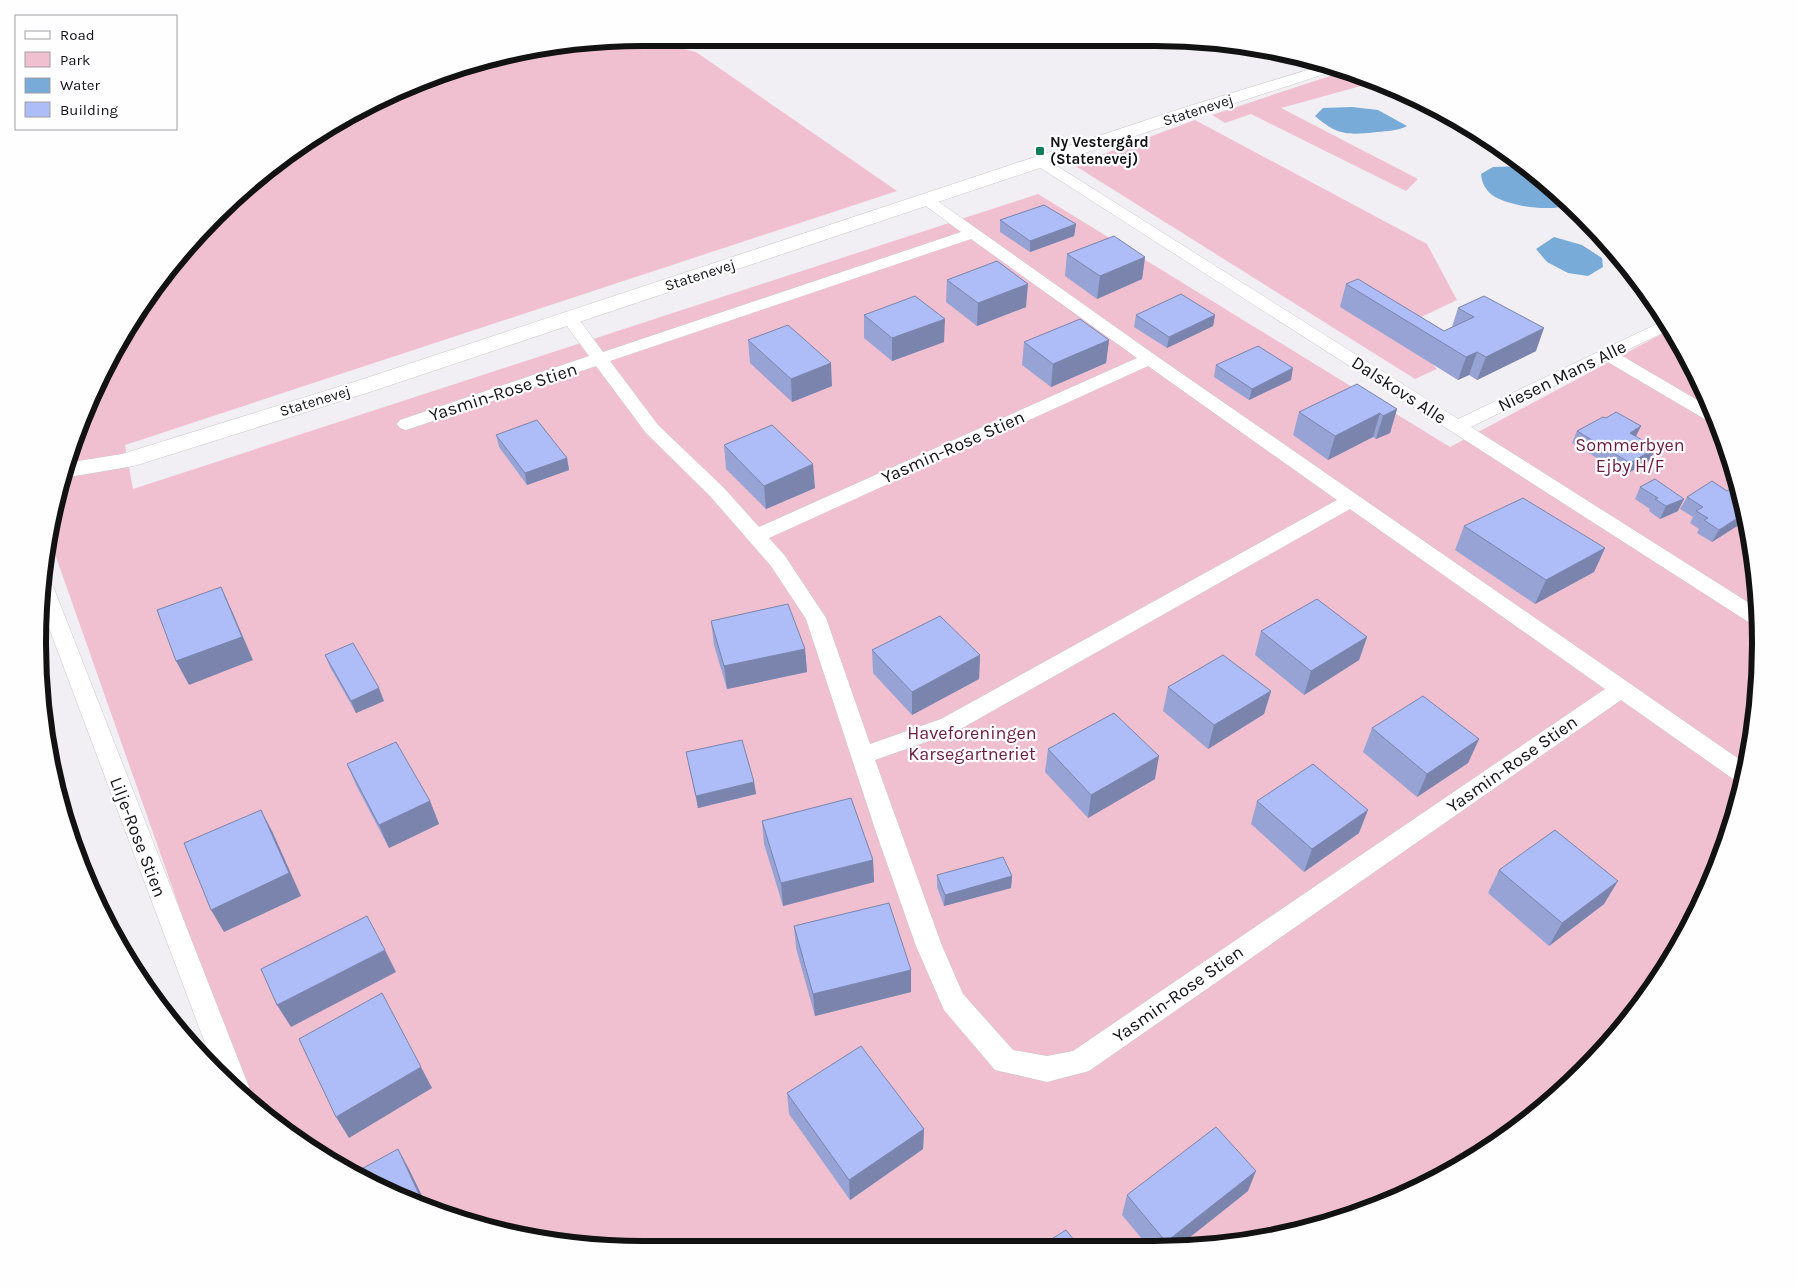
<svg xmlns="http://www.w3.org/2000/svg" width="1798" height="1287" viewBox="0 0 1798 1287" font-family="Karla,sans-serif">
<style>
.green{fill:#f0c0d0}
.water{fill:#78abd7}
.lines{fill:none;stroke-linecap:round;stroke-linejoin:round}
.service-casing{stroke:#c8c7cc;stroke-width:1}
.minor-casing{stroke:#c8c7cc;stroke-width:1}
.service{fill:#fff;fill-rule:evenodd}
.minor{fill:#fff;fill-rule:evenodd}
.wall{fill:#96a3d4}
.shaded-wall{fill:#7a84ad}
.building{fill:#aebdf7;stroke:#7a84ad}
.poi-dot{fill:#137d58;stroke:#fefdff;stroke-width:2}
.labels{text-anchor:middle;stroke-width:4.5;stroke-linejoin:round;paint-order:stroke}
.far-street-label{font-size:15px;fill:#121213;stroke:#fefdff}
.far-poi-label{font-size:15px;font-weight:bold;fill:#121213;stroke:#fefdff;text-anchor:start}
.street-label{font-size:18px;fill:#121213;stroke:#fefdff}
.park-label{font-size:18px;fill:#691c40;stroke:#fefdff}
.rim{fill:none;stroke:#121213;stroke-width:6}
</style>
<rect width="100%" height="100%" fill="#f1eff4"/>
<!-- green -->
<g class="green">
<polygon points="641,38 696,52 897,191 125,445 133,489 1038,194 1450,447 1671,329 1679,341 1728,449 1755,565 1759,683 1740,801 1698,912 1635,1013 1554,1099 1422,1187 1312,1229 1234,1244 604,1248 487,1229 376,1187 275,1124 246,1097 49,537 70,449 100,376 188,244 307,139 411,84 486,58"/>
<polygon points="1345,71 1379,81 1281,108 1418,179 1406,191 1251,114 1225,123 1212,115"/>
<polygon points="1195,120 1427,244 1457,300 1398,328 1437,369 1415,379 1074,165"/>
</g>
<!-- water -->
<g class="water">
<path d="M1352,107L1378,110L1407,126C1397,131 1388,131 1377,132C1348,135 1338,136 1315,116L1323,108Z"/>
<path d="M1493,167C1501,167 1510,166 1517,167C1538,172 1555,189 1570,204C1553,213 1507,206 1492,195C1485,189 1482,183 1481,174Z"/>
<polygon points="1554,237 1582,245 1602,258 1603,267 1588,276 1568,273 1547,262 1536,249"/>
</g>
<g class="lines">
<defs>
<g id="service">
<polygon points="1041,158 1046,159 1458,419 1665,320 1671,329 1619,354 1709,407 1716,422 1708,421 1606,361 1471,427 1757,608 1757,625 1750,623 1036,165 1034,162 1036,159"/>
<path d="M927,196L932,197L1155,355L1746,764L1743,784L1736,781L1621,700L1089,1071L1047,1082L995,1070L944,1010L916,946L877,835L806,619L771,566L710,496L646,433L596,366L412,428L406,430L400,428L397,424L400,420L589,356L561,318L563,314H575L603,352L961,232L922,203L920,200L922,197ZM971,239L1137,358L759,527L724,488L658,425L610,361ZM1148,366L1337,500L941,719L870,744L826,618L785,556L769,538ZM1350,509L1605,689L1073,1051L1047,1056L1013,1050L963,994L942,946L875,760L957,731Z"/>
<polygon points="43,579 50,581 53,586 249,1087 245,1096 214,1067 43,612"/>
</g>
<polygon id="minor" points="1324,65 1340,69 1198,115 370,392 134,466 63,478 66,463 122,454 354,382 1186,107"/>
</defs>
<!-- service casing -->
<use href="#service" class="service-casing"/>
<!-- minor casing -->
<use href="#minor" class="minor-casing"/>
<!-- service -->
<use href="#service" class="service"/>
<!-- minor -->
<use href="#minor" class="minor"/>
</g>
<!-- wall -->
<g class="wall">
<polygon points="1000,220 1076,224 1074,236 1030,252 1000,232"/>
<polygon points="1067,254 1145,257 1142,279 1097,299 1065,276"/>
<polygon points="947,280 1026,307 977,326 946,302"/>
<polygon points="1346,284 1444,331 1452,327 1458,308 1536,351 1477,380 1469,375 1458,380 1340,307"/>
<polygon points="864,315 944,342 892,361 864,338"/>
<polygon points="1136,315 1215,315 1213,326 1167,348 1134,327"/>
<polygon points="748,340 832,386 792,402 750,363"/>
<polygon points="1109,340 1106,363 1051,387 1022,365 1024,342"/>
<polygon points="1216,365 1291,380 1249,400 1214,377"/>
<polygon points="1397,409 1390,433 1376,439 1373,437 1328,460 1293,435 1299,412"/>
<polygon points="1606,418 1641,426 1636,436 1650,460 1625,475 1572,443 1577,431"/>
<polygon points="496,435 567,458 569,470 527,485 499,447"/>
<polygon points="724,445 815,488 766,509 726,469"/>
<polygon points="1640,487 1678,511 1660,519 1649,511 1650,509 1635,499"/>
<polygon points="1687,497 1745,521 1712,542 1697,533 1699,529 1690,523 1693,517 1680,509"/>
<polygon points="1464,526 1605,548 1594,572 1535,604 1455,550"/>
<polygon points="1751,545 1752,552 1748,550"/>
<polygon points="711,621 805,649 807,672 727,689 714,645"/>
<polygon points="1261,631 1367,637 1359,660 1304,695 1255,655"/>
<polygon points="872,650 980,655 979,679 912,715 873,673"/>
<polygon points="325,655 384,701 356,713 330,667"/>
<polygon points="1168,687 1271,691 1264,714 1208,749 1163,711"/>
<polygon points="1372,728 1479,739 1468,763 1417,797 1363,752"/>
<polygon points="1048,749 1155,779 1088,818 1045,772"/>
<polygon points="686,752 754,782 756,794 698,808"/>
<polygon points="347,764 430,801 439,824 389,848 357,787"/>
<polygon points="1257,801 1359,833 1304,872 1251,824"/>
<polygon points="762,821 873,860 874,882 783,906 764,844"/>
<polygon points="1499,870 1604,904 1549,946 1488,893"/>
<polygon points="937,875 1012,876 1011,888 944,906 937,887"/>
<polygon points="794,926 911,970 911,992 815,1016 796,948"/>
<polygon points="787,1093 924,1129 923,1149 850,1200 789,1114"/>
<polygon points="1248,1191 1180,1245 1147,1245 1122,1215 1127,1195"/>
</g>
<!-- shaded-wall -->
<g class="shaded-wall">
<polygon points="1076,224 1074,236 1030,252 1030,241"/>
<polygon points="1145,257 1142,279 1097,299 1100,276"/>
<polygon points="1028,284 1026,307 977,326 978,303"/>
<polygon points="1215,315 1213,326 1167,348 1169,337"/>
<polygon points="945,319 944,342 892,361 892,338"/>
<polygon points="1544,328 1536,351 1477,380 1486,357"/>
<polygon points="1109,340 1106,363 1051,387 1053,364"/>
<polygon points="1477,352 1469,375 1458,380 1466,357"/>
<polygon points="831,363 832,386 792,402 791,379"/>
<polygon points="1293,368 1291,380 1249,400 1252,389"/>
<polygon points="1397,409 1390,433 1376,439 1383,416"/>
<polygon points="1380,413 1373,437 1328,460 1335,436"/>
<polygon points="1641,426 1635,438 1630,433"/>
<polygon points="1656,448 1650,460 1625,475 1630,463"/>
<polygon points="567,458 569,470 527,485 525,473"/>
<polygon points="813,464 815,488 766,509 764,486"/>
<polygon points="1684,499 1678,511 1660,519 1666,506"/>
<polygon points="1744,514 1745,521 1712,542 1719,530"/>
<polygon points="1605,548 1594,572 1535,604 1546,580"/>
<polygon points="221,587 232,611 253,660 189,685 176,661"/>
<polygon points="1367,637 1359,660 1304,695 1311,671"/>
<polygon points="805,649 807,672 727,689 724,666"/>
<polygon points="980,655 979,679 912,715 912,692"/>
<polygon points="379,688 384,701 356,713 351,701"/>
<polygon points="1271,691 1264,714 1208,749 1214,725"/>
<polygon points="1479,739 1468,763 1417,797 1427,774"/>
<polygon points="1159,756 1155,779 1088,818 1091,795"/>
<polygon points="754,782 756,794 698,808 696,796"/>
<polygon points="430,801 439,824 389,848 379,825"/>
<polygon points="261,810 273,833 301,896 224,932 211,910"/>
<polygon points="1368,810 1359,833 1304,872 1312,849"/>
<polygon points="873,860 874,882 783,906 781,883"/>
<polygon points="1012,876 1011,888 944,906 945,895"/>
<polygon points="1618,881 1604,904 1549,946 1562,923"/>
<polygon points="385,950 396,972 291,1027 277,1005"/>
<polygon points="911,970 911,992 815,1016 813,994"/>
<polygon points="421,1067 432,1088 349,1138 336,1117"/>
<polygon points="924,1129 923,1149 850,1200 849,1180"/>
<polygon points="398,1149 409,1169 427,1206 424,1205"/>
<polygon points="1256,1171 1248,1191 1180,1245 1165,1245 1166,1242"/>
</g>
<!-- building -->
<g class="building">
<polygon points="1044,205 1076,224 1030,241 1000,220"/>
<polygon points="1114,236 1145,257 1100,276 1067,254"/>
<polygon points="997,261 1028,284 978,303 947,280"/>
<polygon points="1358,279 1444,331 1474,317 1458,308 1484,296 1544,328 1486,357 1477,352 1466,357 1346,284"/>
<polygon points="1181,294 1215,315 1169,337 1136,315"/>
<polygon points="915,296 945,319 892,338 864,315"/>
<polygon points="1080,319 1109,340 1053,364 1024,342"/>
<polygon points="788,325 831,363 791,379 748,340"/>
<polygon points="1258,346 1293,368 1252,389 1216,365"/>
<polygon points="1357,384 1397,409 1383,416 1380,413 1335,436 1299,412"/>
<polygon points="1616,412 1641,426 1630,433 1656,448 1630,463 1577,431 1603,417 1606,418"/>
<polygon points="537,420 567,458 525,473 496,435"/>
<polygon points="772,425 813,464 764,486 724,445"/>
<polygon points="1655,479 1684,499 1666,506 1655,499 1658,498 1640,487"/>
<polygon points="1712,481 1727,491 1737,485 1744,514 1719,530 1704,520 1708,518 1696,511 1703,507 1687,497"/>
<polygon points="1523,498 1605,548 1546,580 1464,526"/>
<polygon points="221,587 242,637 176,661 157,610"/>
<polygon points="1317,599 1367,637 1311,671 1261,631"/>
<polygon points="788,604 805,649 724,666 711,621"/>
<polygon points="940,616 980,655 912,692 872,650"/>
<polygon points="353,643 379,688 351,701 325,655"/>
<polygon points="1223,655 1271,691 1214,725 1168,687"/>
<polygon points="1423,696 1479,739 1427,774 1372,728"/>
<polygon points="1114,713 1159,756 1091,795 1048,749"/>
<polygon points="742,740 754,782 696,796 686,752"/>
<polygon points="396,742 430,801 379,825 347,764"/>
<polygon points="1313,764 1368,810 1312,849 1257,801"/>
<polygon points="851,798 873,860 781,883 762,821"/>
<polygon points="261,810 289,873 211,910 184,843"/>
<polygon points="1555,830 1618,881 1562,923 1499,870"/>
<polygon points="1003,857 1012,876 945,895 937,875"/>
<polygon points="889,903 911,970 813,994 794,926"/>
<polygon points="367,916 385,950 277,1005 261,969"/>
<polygon points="382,993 421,1067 336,1117 299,1039"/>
<polygon points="861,1046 924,1129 849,1180 787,1093"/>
<polygon points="1216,1127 1256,1171 1166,1242 1127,1195"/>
<polygon points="398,1149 424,1205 376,1187 354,1173"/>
<polygon points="1066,1230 1078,1245 1042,1245"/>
</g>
<!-- markers -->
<rect class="poi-dot" x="1035" y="146" width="10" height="10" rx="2.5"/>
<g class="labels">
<!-- far-street labels -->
<g class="far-street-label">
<text transform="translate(1198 110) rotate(-18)" y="5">Statenevej</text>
<text transform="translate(700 275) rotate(-18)" y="5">Statenevej</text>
<text transform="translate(315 401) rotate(-17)" y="5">Statenevej</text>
</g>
<!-- far-poi labels -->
<g class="far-poi-label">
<text x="1050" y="147">Ny Vestergård<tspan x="1050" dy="17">(Statenevej)</tspan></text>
</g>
<!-- street labels -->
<g class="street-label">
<text transform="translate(1562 376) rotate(-26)" y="6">Niesen Mans Alle</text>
<text transform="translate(1399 390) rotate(33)" y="6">Dalskovs Alle</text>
<text transform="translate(503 392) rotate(-18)" y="6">Yasmin-Rose Stien</text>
<text transform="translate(953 447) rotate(-24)" y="6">Yasmin-Rose Stien</text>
<text transform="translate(1512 764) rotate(-35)" y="6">Yasmin-Rose Stien</text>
<text transform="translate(138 837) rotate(69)" y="6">Lilje-Rose Stien</text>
<text transform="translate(1178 994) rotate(-35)" y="6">Yasmin-Rose Stien</text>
</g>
<!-- park labels -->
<g class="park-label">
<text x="1630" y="451">Sommerbyen<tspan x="1630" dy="21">Ejby H/F</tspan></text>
<text x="972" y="739">Haveforeningen<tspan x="972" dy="21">Karsegartneriet</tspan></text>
</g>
</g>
<!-- crop -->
<path d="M0 0H1798V1287H0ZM643 46H1155A597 597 0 0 1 1752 643V644A597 597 0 0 1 1155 1241H643A597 597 0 0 1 46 644V643A597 597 0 0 1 643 46Z" fill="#fefdff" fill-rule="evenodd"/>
<path class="rim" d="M643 46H1155A597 597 0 0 1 1752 643V644A597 597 0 0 1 1155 1241H643A597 597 0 0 1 46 644V643A597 597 0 0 1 643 46Z"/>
<!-- legend -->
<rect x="15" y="15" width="162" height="115" fill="#fefdff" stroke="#a09fa1"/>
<rect x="25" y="31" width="25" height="8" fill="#ffffff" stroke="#a09fa1"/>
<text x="60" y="40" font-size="15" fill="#121213">Road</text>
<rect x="25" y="52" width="25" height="15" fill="#f0c0d0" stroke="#a09fa1"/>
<text x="60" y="65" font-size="15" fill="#121213">Park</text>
<rect x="25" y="78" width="25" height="15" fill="#78abd7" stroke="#a09fa1"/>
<text x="60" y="90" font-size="15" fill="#121213">Water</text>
<rect x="25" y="102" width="25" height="15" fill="#aebdf7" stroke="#a09fa1"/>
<text x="60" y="115" font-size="15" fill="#121213">Building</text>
</svg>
